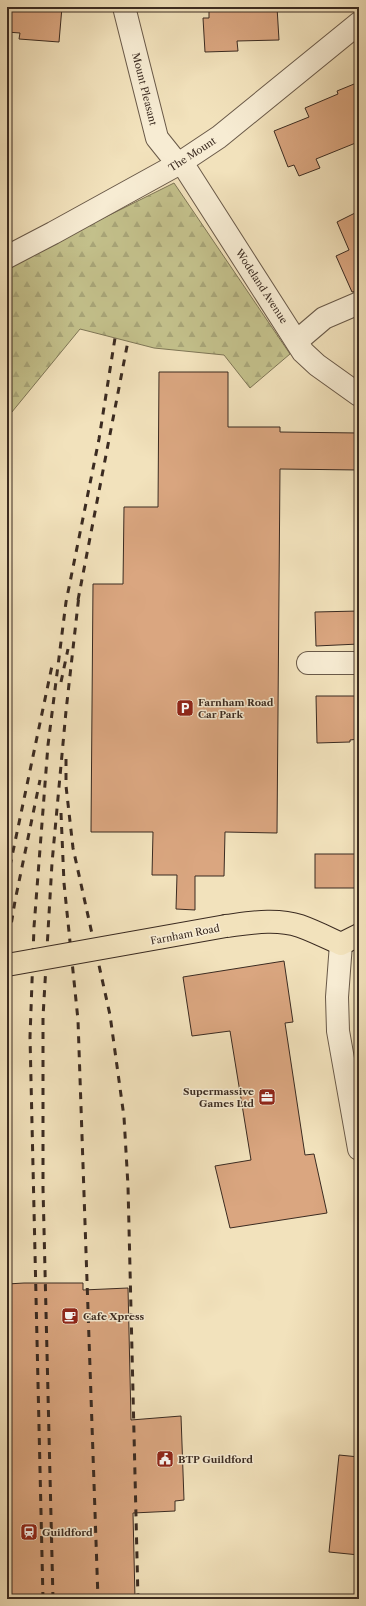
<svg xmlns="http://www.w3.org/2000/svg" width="366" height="1606" viewBox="0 0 366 1606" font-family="'Libre Caslon Text',serif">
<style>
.forest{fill:url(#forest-firs);stroke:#7f7656}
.building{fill:#daa680;stroke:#3b2b21}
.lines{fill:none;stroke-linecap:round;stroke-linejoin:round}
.minor-casing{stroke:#695948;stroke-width:24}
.tertiary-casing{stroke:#695948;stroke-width:24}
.primary-casing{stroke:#3b2b21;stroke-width:24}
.minor{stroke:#f7ecd3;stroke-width:22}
.tertiary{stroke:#f7ecd3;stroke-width:22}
.primary{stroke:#f2e2bc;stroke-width:22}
.rail{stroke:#3b2b21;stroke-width:3;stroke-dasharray:7 7;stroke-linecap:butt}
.primary-bridge-casing{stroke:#3b2b21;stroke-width:24;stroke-linecap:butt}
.primary-bridge{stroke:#f2e2bc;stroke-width:22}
.labels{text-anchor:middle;stroke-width:3;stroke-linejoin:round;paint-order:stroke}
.street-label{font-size:10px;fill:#3b2b21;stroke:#f7ecd3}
.poi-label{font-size:10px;font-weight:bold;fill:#3b2b21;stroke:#f7ecd3;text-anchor:start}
</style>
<defs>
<pattern id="forest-firs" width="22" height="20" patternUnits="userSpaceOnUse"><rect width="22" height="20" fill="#c3c08b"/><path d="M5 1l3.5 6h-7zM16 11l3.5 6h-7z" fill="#a8a578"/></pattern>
</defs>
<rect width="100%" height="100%" fill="#f2e2bc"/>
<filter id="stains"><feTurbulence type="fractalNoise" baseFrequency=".005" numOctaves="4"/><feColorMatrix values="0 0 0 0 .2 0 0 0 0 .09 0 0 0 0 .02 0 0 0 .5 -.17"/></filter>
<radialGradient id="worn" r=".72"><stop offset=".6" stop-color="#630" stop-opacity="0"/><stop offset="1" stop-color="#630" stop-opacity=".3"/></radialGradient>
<!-- forest -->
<polygon class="forest" points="174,183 290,354 250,388 224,355 154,348 80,329 7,418 7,266"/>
<!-- building -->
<g class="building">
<polygon points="7,7 62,7 59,42 19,39 20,33 7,32"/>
<polygon points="244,7 277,7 279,40 237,41 238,51 205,52 203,18 209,18 209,10 244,9"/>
<polygon points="359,82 359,143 358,142 316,159 320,168 299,176 294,165 288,167 274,131 309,117 305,108 338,94 337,91"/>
<polygon points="359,211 359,291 352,292 336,256 349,250 337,222"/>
<polygon points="159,372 228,372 228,427 280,427 280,432 359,433 359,470 280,469 277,833 225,832 224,876 195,876 195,910 176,909 177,875 152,875 153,832 91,832 93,584 123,584 124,507 158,507"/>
<polygon points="359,611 359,644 316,646 315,612"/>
<polygon points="316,696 359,696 359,739 350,740 350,742 317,743"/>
<rect x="315" y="854" width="42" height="34"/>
<polygon points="284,961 293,1022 285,1023 305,1155 314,1154 327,1213 230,1228 215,1166 251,1160 230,1031 192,1036 183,977"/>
<polygon points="24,1283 83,1283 83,1290 128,1288 131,1420 181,1416 184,1500 175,1501 175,1511 133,1513 135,1599 8,1599 7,1284"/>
<polygon points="339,1455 359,1457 359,1555 329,1552"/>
</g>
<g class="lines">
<defs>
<g id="minor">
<polyline points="124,7 157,138 173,158 186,169 303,352 317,365 359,395"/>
<polyline points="7,257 53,233 180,163 219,137 359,23"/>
<polyline points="297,341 324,318 359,303"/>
<polyline points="308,663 359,663"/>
</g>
<polyline id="tertiary" points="341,944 337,997 338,1031 359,1149"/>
<path id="primary" d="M226,926C250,923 276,918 300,926C314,931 328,938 341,944L359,935"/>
</defs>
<!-- minor casing -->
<use href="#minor" class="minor-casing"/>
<!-- tertiary casing -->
<use href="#tertiary" class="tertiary-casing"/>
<!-- primary casing -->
<use href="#primary" class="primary-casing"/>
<!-- minor -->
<use href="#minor" class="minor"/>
<!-- tertiary -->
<use href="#tertiary" class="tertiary"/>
<!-- primary -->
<use href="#primary" class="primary"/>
<!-- rail -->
<g class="rail">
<polyline points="78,600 128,341"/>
<polyline points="61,682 68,649"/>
<polyline points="66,759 66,786 73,848 110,1015 124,1117 128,1186 138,1599"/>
<polyline points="61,813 64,883 78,1020 98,1599"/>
<polyline points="7,880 53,661"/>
<polyline points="7,950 15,901 40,780"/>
<polyline points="43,1599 30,1037 34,927 48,745 66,602 99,439 115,338"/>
<polyline points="53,1599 43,1188 43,1017 52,863 66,711 79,595"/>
</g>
<defs>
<polyline id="primary-bridge" points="7,965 226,926"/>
</defs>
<!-- primary-bridge casing -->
<use href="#primary-bridge" class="primary-bridge-casing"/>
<!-- primary-bridge -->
<use href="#primary-bridge" class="primary-bridge"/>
</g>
<!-- icons -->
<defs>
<symbol id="parking-square" viewBox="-11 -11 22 22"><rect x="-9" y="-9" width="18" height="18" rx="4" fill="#8f2418" stroke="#f7ecd3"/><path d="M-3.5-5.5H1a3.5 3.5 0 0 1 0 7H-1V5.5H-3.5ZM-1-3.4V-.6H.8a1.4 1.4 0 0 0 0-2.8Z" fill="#fff"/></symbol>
<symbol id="office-square" viewBox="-11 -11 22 22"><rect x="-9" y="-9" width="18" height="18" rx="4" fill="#8f2418" stroke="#f7ecd3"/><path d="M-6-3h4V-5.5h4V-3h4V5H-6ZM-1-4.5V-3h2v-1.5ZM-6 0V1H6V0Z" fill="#fff"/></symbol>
<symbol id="cafe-square" viewBox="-11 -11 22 22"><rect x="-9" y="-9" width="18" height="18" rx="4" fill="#8f2418" stroke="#f7ecd3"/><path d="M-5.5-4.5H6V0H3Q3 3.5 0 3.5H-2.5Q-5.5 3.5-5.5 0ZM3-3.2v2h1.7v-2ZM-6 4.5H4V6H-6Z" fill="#fff"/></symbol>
<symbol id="civic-square" viewBox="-11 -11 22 22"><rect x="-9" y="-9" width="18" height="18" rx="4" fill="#8f2418" stroke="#f7ecd3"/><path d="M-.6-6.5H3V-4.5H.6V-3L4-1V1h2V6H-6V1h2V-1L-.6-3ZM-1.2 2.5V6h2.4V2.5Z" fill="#fff"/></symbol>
<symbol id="station-square" viewBox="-11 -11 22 22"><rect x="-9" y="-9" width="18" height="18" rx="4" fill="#8f2418" stroke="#f7ecd3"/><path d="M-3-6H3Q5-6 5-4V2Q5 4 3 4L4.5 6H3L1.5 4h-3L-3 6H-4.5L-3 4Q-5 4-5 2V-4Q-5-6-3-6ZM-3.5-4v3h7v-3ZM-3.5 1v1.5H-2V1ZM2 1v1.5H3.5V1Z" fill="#fff"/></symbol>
</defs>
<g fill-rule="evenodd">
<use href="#parking-square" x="175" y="698" width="20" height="20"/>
<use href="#office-square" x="257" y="1087" width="20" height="20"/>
<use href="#cafe-square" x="60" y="1306" width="20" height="20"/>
<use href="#civic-square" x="155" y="1449" width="20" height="20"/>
<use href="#station-square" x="19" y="1522" width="20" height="20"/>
</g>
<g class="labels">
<!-- street labels -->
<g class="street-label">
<text transform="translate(145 89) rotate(76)" y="4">Mount Pleasant</text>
<text transform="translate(192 154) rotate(-33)" y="4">The Mount</text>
<text transform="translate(262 286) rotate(57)" y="4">Wodeland Avenue</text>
<text transform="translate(185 934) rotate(-11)" y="4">Farnham Road</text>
</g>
<!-- poi labels -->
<g class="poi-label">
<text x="198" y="706">Farnham Road<tspan x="198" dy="12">Car Park</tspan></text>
<text x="254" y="1095" text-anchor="end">Supermassive<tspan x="254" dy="12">Games Ltd</tspan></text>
<text x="83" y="1320">Cafe Xpress</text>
<text x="178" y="1463">BTP Guildford</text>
<text x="42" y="1536">Guildford</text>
</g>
</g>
<!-- margin -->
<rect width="366" height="1606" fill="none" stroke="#f2e2bc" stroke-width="24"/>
<rect x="8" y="8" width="350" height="1590" fill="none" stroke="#3b2b21" stroke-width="2"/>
<rect x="12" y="12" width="342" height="1582" fill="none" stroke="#3b2b21"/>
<rect width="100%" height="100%" filter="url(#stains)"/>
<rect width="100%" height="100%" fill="url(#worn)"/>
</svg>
